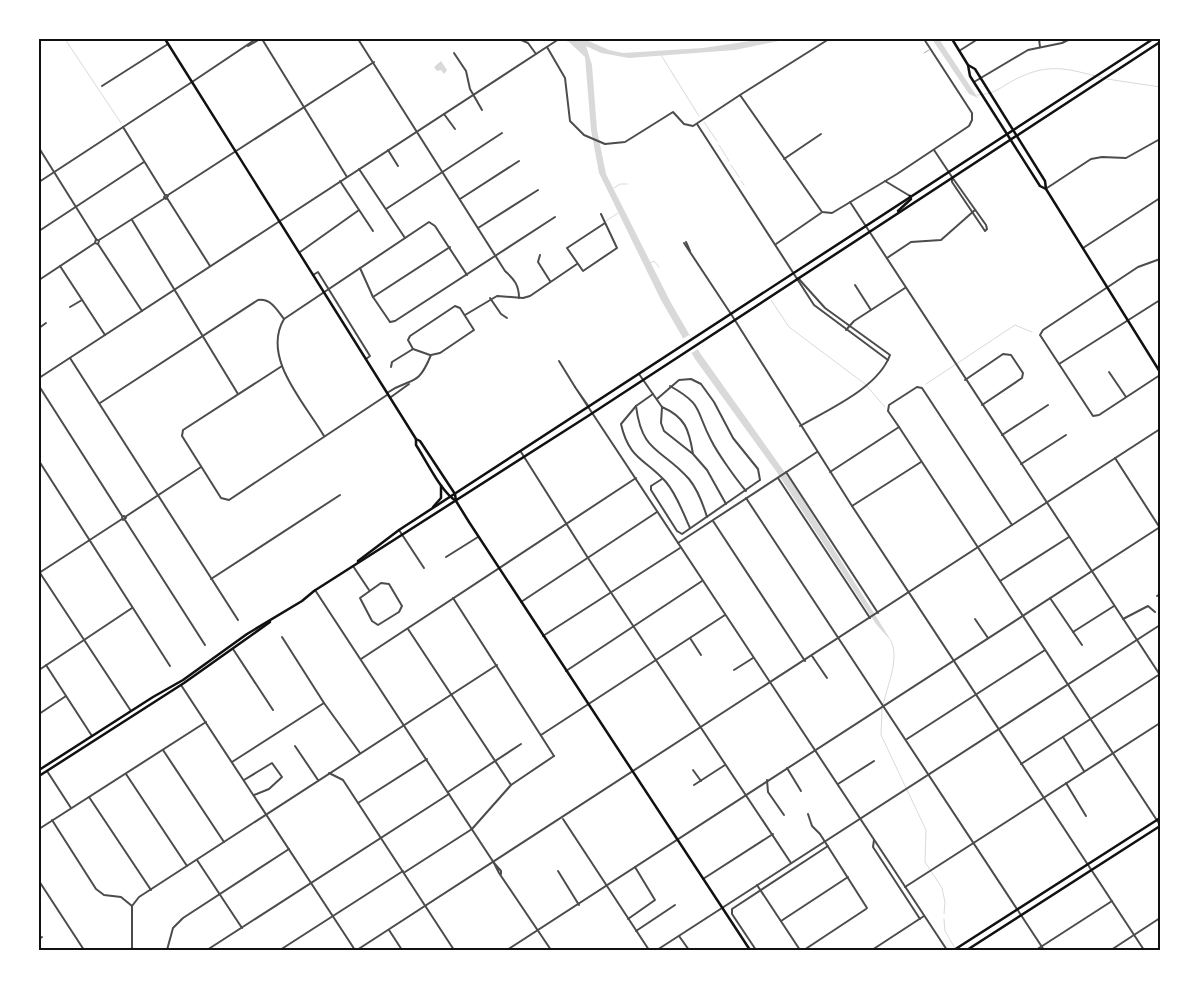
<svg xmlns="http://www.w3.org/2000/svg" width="1199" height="989" viewBox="0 0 1199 989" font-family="Lora,serif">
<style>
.water{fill:#d9d9d9}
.pier{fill:#fff}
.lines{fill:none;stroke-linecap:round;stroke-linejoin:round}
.stream{stroke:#d9d9d9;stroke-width:1}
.service{stroke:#4c4c4c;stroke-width:0.5}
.minor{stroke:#4c4c4c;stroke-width:2}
.tertiary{stroke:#4c4c4c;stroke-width:2}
.secondary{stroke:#111;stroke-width:2.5}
.primary{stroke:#111;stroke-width:2.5}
.neatline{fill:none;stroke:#111;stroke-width:2}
</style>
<rect width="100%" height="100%" fill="#fff"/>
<!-- water -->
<g class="water">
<polygon points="559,39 584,39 609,50 623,53 703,48 764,39 788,39 735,50 629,58 601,53 586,46 592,65 597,130 606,174 670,301 700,353 791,481 892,642 876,624 776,471 695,359 661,300 599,173 591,130 585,57 569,42"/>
<polygon points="932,39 939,39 978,98 969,94"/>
<polygon points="441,61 447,70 444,74 441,70 437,71 434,67"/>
</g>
<!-- pier -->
<polygon class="pier" points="689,335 698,349 690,354 681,340"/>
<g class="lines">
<!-- stream -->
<g class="stream">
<polyline points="65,39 121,123"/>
<polyline points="661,55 699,116"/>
<polyline points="1107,79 1160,87"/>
<path d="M977,95C997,94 1000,87 1016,79C1050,62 1068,69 1103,78"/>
<polyline points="704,122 717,141"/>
<polyline points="719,145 729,161"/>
<polyline points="731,165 739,177"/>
<polyline points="741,181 744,185"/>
<polyline points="614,188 620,184 627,184"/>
<polyline points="606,221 618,213"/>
<polyline points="650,263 654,261 659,267"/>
<polyline points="771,300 789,327 865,384 885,407"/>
<polyline points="926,384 1015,325 1032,332"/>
<path d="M883,705C887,686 900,659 891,641"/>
<polyline points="882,709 881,735 926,830 925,862 942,888 945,902 944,914"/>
<polyline points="944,919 945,931 956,950"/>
</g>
<!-- service -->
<polyline class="service" points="924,53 929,50"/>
<!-- minor -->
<g class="minor">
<polyline points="262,39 347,177"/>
<path d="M358,39L505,271C514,279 519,285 519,298"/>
<polyline points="519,39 528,43 536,54"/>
<polyline points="829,39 740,95 822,212 832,213 897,174 969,126 972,120 972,113 924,39"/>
<polyline points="1039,39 1040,47"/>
<polyline points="547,47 565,78 570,121 584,135 605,144 625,142 673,112 684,124 693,126 740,95"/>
<polyline points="959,51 978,39"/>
<polyline points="454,53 466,71 470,89 482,110"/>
<polyline points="974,82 1028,50 1062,43 1070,39"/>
<polyline points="102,86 168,44"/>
<polyline points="444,114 455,129"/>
<polyline points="697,124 814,305 888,360"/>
<polyline points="123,127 165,195"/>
<polyline points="39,148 96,239"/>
<polyline points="388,150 398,166"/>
<polyline points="934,150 952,177"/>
<polyline points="784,159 821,134"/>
<polyline points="359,169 405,238"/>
<polygon points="952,177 986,225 987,229 985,231 952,182"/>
<polyline points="340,181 373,231"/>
<polyline points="885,181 910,196"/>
<polyline points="39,182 192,82"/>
<polyline points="1047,188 1091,159 1102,157 1126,158 1160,139"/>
<polygon points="166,195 168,196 166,199 164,197"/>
<polyline points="168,195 374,62"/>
<polyline points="167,198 210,266"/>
<polyline points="460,199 519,161"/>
<polyline points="850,202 1160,675"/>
<polyline points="386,209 502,133"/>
<polyline points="601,214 617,248 583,271 567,248 605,223"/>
<polyline points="132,220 238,394"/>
<polyline points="478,228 538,190"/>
<polyline points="39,231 144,162"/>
<polyline points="1159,235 1160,237"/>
<polygon points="96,239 99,241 98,244 95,243"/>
<polyline points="99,240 165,198"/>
<polyline points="686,242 690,251"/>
<polyline points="684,243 731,314"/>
<polyline points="98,244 142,311"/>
<polyline points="776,244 821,213"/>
<polyline points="1083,248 1160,198"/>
<polyline points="300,252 359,210"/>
<polyline points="540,255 538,262 550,281"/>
<polyline points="887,258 911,242 941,240 975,210"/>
<polyline points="1160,259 1138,267 1043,330 1040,335 1093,416 1099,415 1160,375"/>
<polyline points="60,266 105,335"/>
<polyline points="360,268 373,297 390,322"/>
<polyline points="313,275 318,272 370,356 366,359"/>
<path d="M798,278L825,308L890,355C878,388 829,409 800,426"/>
<polyline points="39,280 95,243"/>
<polyline points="855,285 871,310"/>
<polyline points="373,297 450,247"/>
<polyline points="490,298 501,314 507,318"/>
<polyline points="70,307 82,300"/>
<polyline points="465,315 497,296 523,298 530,296 577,264"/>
<polyline points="284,319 429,222 435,226 467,275"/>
<polyline points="390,322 395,321 555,217"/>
<polyline points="39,328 46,323"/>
<polyline points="846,330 854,321 905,288"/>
<polyline points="70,358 238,620"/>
<polyline points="559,361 575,387"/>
<polyline points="1059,364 1160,300"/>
<polyline points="282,366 183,430 182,436 221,498 229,500 387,395"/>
<polyline points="391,367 392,362 413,349 430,355"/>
<polyline points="1109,372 1126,397"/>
<polyline points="639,374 662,407"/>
<polyline points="965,380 1003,354 1011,355 1023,373 1022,378 982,405"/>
<polyline points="39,386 122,516"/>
<path d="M670,386C704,405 695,410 711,440C718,454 736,479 746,491"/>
<path d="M387,393C412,376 417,389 431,355L440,353L474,330L460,308L455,306L410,336L408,340L413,349"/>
<path d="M653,394L636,406L621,424C629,460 646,459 666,482C677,495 683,513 690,528"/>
<polyline points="391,397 409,384"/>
<polyline points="657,399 679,380 691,379 701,384 714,402 733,438 758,469 760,480 682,534 677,531 651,490 651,486 662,479"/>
<path d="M100,403L258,300C271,298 277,310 284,319C261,358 305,403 324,436"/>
<path d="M636,406C642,454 662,448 689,479C698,490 703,504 707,517"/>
<polyline points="589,407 575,387 947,950"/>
<polyline points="1002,435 1048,405"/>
<polyline points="521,452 588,558 791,863"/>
<path d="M693,454C689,429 685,417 662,407L661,423L664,431L693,454L707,470L726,504"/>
<polyline points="1115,458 1160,528"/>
<polyline points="1021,464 1066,435"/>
<polyline points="786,472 878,613"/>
<polyline points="830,472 899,427"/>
<polyline points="778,478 870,618"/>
<polyline points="746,498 1044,950"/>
<polyline points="852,506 921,462"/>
<polygon points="124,516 126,518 123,520 122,517"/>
<polyline points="125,517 201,467"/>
<polyline points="125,520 205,645"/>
<polyline points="713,521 805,661"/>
<polyline points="1012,525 922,388 917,387 889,405 888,411 899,427 1160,825"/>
<polyline points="399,530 424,568"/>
<polyline points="678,543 817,452"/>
<polyline points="446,557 478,537"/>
<polyline points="353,566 369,590"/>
<polyline points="39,573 122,519"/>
<polyline points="40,573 131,711"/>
<polyline points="211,579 340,495"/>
<polyline points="1000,581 1069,537"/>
<polygon points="381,583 389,584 402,606 399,612 378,625 372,621 360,598"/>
<polyline points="315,590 494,863"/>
<polyline points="1157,596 1160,594"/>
<polyline points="453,598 554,756"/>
<polyline points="1050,598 1082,645"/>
<polyline points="521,602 657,512"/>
<polyline points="975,619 988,638"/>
<polyline points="1123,619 1148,606 1155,612"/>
<polyline points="408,629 511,785"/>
<polyline points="1073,632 1114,606"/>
<polyline points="543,636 680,548"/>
<polyline points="282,637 324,703 360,753"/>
<polyline points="690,638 701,655"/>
<polyline points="233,649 273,710"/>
<polyline points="812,656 827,678"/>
<polyline points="361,659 636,478"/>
<polyline points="46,665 92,736"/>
<polyline points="39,670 132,608"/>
<polyline points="734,670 753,658"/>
<polyline points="566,671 702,581"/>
<polyline points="39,714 66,696"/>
<polyline points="541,735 725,615"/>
<polyline points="1063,737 1084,771"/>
<polyline points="907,739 1045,650"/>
<polyline points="295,746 318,780"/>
<polyline points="163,750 224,842"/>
<polyline points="232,762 324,703"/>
<polyline points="1021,764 1160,674"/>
<polyline points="787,768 801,791"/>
<polyline points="693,770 701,781"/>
<polyline points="47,771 71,808"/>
<polyline points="329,773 343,780 454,950"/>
<polyline points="126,774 187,866"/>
<polyline points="244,780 272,763 282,777 269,789 254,795"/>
<polyline points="767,780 768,792 784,815"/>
<polyline points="1066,783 1086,816"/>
<polyline points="838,784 874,761"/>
<polyline points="694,785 725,765"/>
<polyline points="448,792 521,744"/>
<polyline points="89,797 151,890"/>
<polyline points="358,803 427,759"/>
<polyline points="808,814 812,826 820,834 867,908"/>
<polyline points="563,819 649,950"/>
<polyline points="52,820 96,889 104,895 121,897 132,906"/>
<polyline points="39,829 206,722"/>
<polyline points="874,840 873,847 920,919"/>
<polyline points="197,860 242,928"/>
<polyline points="558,871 579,905"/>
<polyline points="405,872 472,829 511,785 554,756"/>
<polyline points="501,874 501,871 494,863 499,873 551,950"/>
<polyline points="703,879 773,834"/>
<polyline points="39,881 84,950"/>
<polyline points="757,885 800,950"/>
<polyline points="905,887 1160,723"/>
<polyline points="132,906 139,897 497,665"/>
<polyline points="628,919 655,900 635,867"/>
<polyline points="781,921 848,877"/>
<polyline points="389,930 402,950"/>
<polyline points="636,931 675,905"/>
<polyline points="679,936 689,950"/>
<polyline points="39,939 42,937"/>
<polyline points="132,948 132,906"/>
<polyline points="130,950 132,948 134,950"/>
<polyline points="167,950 173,928 183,918 289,849"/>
<polyline points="207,950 449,794"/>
<polyline points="280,950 403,871"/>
<polyline points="507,950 1160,527"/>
<polyline points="657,950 1160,625"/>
<polyline points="756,950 732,914 732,909 828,846"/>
<polyline points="804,950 866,909"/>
<polyline points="872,950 924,916"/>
<polyline points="1036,950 1112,901"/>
<polyline points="1111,950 1160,918"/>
</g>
<!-- tertiary -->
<g class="tertiary">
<polyline points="248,46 260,39"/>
<polyline points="192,82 256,39"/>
<polyline points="731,314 852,506 1144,950"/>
<polyline points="39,378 559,39"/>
<polyline points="39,461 170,666"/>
<polyline points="181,685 355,950"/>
<polyline points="357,950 1160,429"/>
</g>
<!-- secondary -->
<g class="secondary">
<polyline points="952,39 968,65 970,76 1040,186 1046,189 1160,372"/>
<polyline points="968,65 975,69 1045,181 1046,189"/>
</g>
<!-- primary -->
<g class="primary">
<polyline points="165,39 416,439 420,441 455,494 456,501 469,522 750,950"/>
<polyline points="898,211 911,199 910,196"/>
<path d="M416,439V445C426,460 441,492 456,501"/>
<polyline points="433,507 441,498 441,486"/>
<polyline points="358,561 399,530 1153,39"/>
<polyline points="39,770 153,697 183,680 247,634 302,601 314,591 588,416 1160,42"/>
<polyline points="39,776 184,683 270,622"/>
<polyline points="954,950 1160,818"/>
<polyline points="967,950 1160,826"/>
</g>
</g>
<!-- border -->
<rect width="1199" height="989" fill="none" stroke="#ffffff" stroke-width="80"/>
<rect x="40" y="40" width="1119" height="909" class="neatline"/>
</svg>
